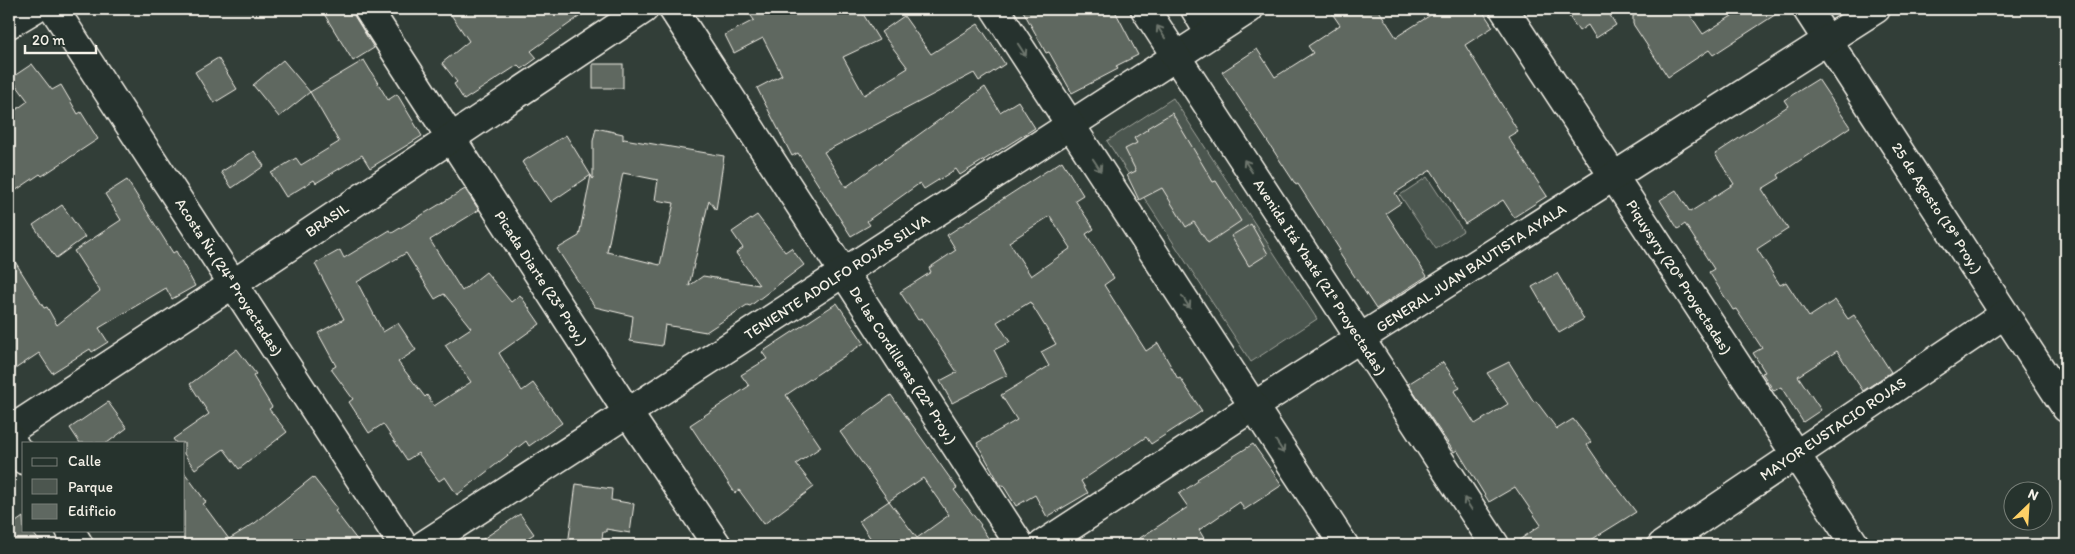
<svg xmlns="http://www.w3.org/2000/svg" width="2075" height="554" viewBox="0 0 2075 554" font-family="Itim,sans-serif">
<style>
.green{fill:#4c564f;stroke:#a0a49c}
.building{fill:#5f6861;stroke:#f4f1e8;fill-rule:evenodd}
.lines{fill:none;stroke-linecap:round;stroke-linejoin:round}
.minor-casing{stroke:#f4f1e8;stroke-width:31}
.major-casing{stroke:#f4f1e8;stroke-width:31}
.minor{stroke:#26332d;stroke-width:28}
.major{stroke:#26332d;stroke-width:28}
.oneway{stroke:#6e766e}
.labels{text-anchor:middle;stroke-width:4.5;stroke-linejoin:round;paint-order:stroke}
.street-label{font-size:15px;fill:#f4f1e8;stroke:#26332d}
</style>
<rect width="100%" height="100%" fill="#323e38"/>
<filter id="ink" filterUnits="userSpaceOnUse"><feTurbulence type="fractalNoise" baseFrequency=".02" numOctaves="2"/><feDisplacementMap in="SourceGraphic" scale="10" xChannelSelector="R" yChannelSelector="G"/><feConvolveMatrix kernelMatrix="1 2 1 2 8 2 1 2 1" color-interpolation-filters="sRGB"/></filter>
<g filter="url(#ink)">
<!-- green -->
<g class="green">
<polygon points="1173,98 1317,319 1251,362 1107,141"/>
<polygon points="1427,177 1463,231 1436,249 1400,195"/>
</g>
<!-- building -->
<g class="building">
<polygon points="321,9 353,9 355,17 374,48 353,61"/>
<polygon points="447,9 590,9 531,51 537,58 522,69 518,65 464,100 454,84 457,82 442,63 469,41"/>
<polygon points="746,9 860,9 879,40 843,57 864,95 908,68 881,32 904,16 931,54 978,24 1005,64 979,81 974,73 824,152 846,187 985,87 1000,112 1018,101 1035,128 960,175 956,169 924,189 920,183 867,221 870,225 851,236 798,153 792,156 757,88 782,75 763,38 734,53 725,35 754,20"/>
<polygon points="1022,9 1114,9 1138,55 1116,66 1118,69 1072,93 1049,52 1046,53"/>
<polygon points="1329,9 1378,9 1396,37 1440,9 1481,9 1493,27 1465,45 1518,131 1508,137 1547,196 1514,217 1503,200 1465,224 1431,170 1395,193 1401,203 1386,213 1427,276 1376,309 1338,251 1340,250 1298,184 1296,185 1222,72 1257,49 1275,77 1313,53 1308,46 1340,25"/>
<polygon points="1564,9 1613,9 1608,12 1616,25 1596,38 1588,25 1579,31"/>
<polygon points="1645,9 1686,9 1703,34 1743,9 1784,9 1713,55 1709,50 1668,77 1633,24 1633,16"/>
<polygon points="218,58 237,89 214,103 195,72"/>
<polygon points="283,60 310,92 279,117 253,85"/>
<polygon points="364,60 388,100 397,94 422,136 370,168 362,155 316,183 314,180 286,197 271,173 296,158 301,165 339,142 310,92"/>
<polygon points="32,64 52,90 61,85 78,114 81,112 98,139 42,176 40,174 9,195 9,115 28,101 11,78"/>
<rect x="593" y="64" width="30" height="24"/>
<polygon points="1818,79 1850,127 1778,175 1780,178 1762,189 1788,229 1757,249 1780,285 1786,282 1809,317 1835,300 1848,319 1854,315 1891,372 1863,391 1837,351 1798,376 1821,410 1803,422 1781,387 1774,391 1762,373 1765,372 1753,353 1762,348 1736,309 1733,310 1709,272 1714,269 1685,224 1678,229 1660,200 1676,190 1690,212 1734,184 1715,154 1788,106 1784,100"/>
<polygon points="1172,113 1213,182 1216,181 1241,221 1208,243 1194,222 1186,227 1162,188 1139,200 1127,175 1136,171 1125,149 1137,143 1134,138 1148,129 1147,128"/>
<path d="M596,128L623,134V140L624,139L724,156L716,210L709,200L689,286L703,276L759,285L736,253L743,248L732,232L757,215L785,252L791,248L804,265L750,306L747,305L706,332L665,325L662,346L630,341L633,316L595,307L557,249L579,236L591,175L551,202L536,180L534,181L522,162L566,135L593,179V141ZM623,173L658,180L655,200L674,203L660,265L607,252Z"/>
<polygon points="254,151 264,166 232,188 221,172"/>
<path d="M1062,161L1083,195L1075,200L1094,229L1086,234L1114,278L1104,285L1146,351L1158,343L1178,379L1180,378L1202,411L1151,444L1146,437L1081,481L1088,493L1047,517L1035,495L1016,506L1003,485L1001,486L977,443L1017,420L1001,395L1049,366L1041,352L1056,344L1030,302L997,322L1010,342L994,350L1007,375L952,403L940,381L957,372L921,318L918,320L900,292L931,272L929,268L956,250L947,235ZM1050,216L1071,248L1031,276L1009,242Z"/>
<polygon points="127,180 173,253 176,251 195,286 172,299 166,288 99,328 108,342 92,352 90,349 52,373 39,353 9,373 9,252 44,308 47,307 57,325 100,291 74,251 121,220 105,194"/>
<path d="M465,189L479,210L430,240L462,291L486,272L511,302L520,295L540,324L499,353L522,391L533,383L562,423L529,446L526,441L457,495L445,477L439,481L418,453L407,460L383,424L369,433L349,402L353,399L331,369L336,366L318,333L344,319L315,264L340,250L344,258L390,230L392,233ZM406,253L435,299L444,294L471,328L445,345L471,382L434,406L427,395L425,397L398,362L416,350L398,323L383,332L357,282Z"/>
<polygon points="62,205 85,237 56,258 33,225"/>
<polygon points="1251,224 1268,254 1249,266 1231,236"/>
<polygon points="1557,273 1584,319 1559,333 1532,287"/>
<polygon points="837,303 864,343 786,395 821,447 796,464 814,487 764,524 739,490 735,493 690,425 749,386 741,375 767,359 762,352"/>
<polygon points="237,349 256,374 253,376 272,407 269,409 287,432 239,469 224,449 195,469 184,454 184,443 176,443 173,439 209,414 190,384"/>
<polygon points="1443,362 1460,388 1454,391 1475,424 1508,404 1487,373 1509,362 1534,402 1536,401 1557,429 1573,419 1591,442 1587,445 1604,470 1636,512 1583,545 1512,545 1541,525 1515,487 1489,502 1457,450 1454,452 1408,384"/>
<path d="M891,395L957,488L954,490L981,525L980,526L993,545H875L859,521L889,501L840,432ZM923,478L949,515L917,538L889,501Z"/>
<polygon points="108,402 127,428 107,443 80,443 70,428"/>
<polygon points="1253,444 1282,485 1244,510 1240,502 1199,530 1208,545 1129,545 1188,507 1179,494 1198,481 1197,479"/>
<polygon points="184,472 206,502 203,504 229,539 255,523 313,477 338,509 335,511 361,545 184,545"/>
<polygon points="576,484 612,489 611,500 634,504 630,533 606,529 606,532 603,532 601,545 568,545"/>
<polygon points="520,514 534,534 517,545 474,545"/>
<polygon points="23,517 24,530 31,530 42,545 9,545 9,527"/>
</g>
<g class="lines">
<defs>
<g id="minor">
<polyline points="54,9 403,545"/>
<polyline points="368,9 628,413 717,545"/>
<polyline points="673,9 1020,545"/>
<polyline points="1195,9 1210,34"/>
<polyline points="1504,9 1855,545"/>
<polyline points="1807,9 2066,408"/>
<polyline points="9,24 34,9"/>
<polyline points="9,431 233,284 644,9"/>
<polyline points="9,437 24,460"/>
<polyline points="70,530 79,545"/>
<polyline points="424,545 1249,9"/>
<polyline points="1042,545 1254,406 1876,9"/>
<polyline points="1662,545 2005,314"/>
</g>
<g id="major">
<polyline points="995,9 1344,545"/>
<polyline points="1145,9 1495,545"/>
</g>
</defs>
<!-- minor casing -->
<use href="#minor" class="minor-casing"/>
<!-- major casing -->
<use href="#major" class="major-casing"/>
<!-- minor -->
<use href="#minor" class="minor"/>
<!-- major -->
<use href="#major" class="major"/>
</g>
<!-- one-way arrows -->
<defs><path id="oneway-shaft" d="M-6 0H5M1.5-3L5.5 0L1.5 3" fill="none" stroke-width="1.6" stroke-linecap="round" stroke-linejoin="round" transform="scale(1.25)"/></defs>
<g class="oneway">
<use href="#oneway-shaft" transform="translate(1161 32) rotate(-123)"/>
<use href="#oneway-shaft" transform="translate(1022 50) rotate(57)"/>
<use href="#oneway-shaft" transform="translate(1097 165) rotate(57)"/>
<use href="#oneway-shaft" transform="translate(1248 166) rotate(-123)"/>
<use href="#oneway-shaft" transform="translate(1186 302) rotate(57)"/>
<use href="#oneway-shaft" transform="translate(1280 447) rotate(57)"/>
<use href="#oneway-shaft" transform="translate(1468 504) rotate(-123)"/>
</g>
</g>
<g class="labels">
<!-- street labels -->
<g class="street-label">
<text transform="translate(1937 208) rotate(57)" y="5">25 de Agosto (19ª Proy.)</text>
<text transform="translate(327 220) rotate(-34)" y="5">BRASIL</text>
<text transform="translate(1471 268) rotate(-33)" y="5">GENERAL JUAN BAUTISTA AYALA</text>
<text transform="translate(229 277) rotate(57)" y="5">Acosta Ñu (24ª Proyectadas)</text>
<text transform="translate(837 277) rotate(-33)" y="5">TENIENTE ADOLFO ROJAS SILVA</text>
<text transform="translate(1320 277) rotate(57)" y="5">Avenida Itá Ybaté (21ª Proyectadas)</text>
<text transform="translate(1679 277) rotate(57)" y="5">Piquysyry (20ª Proyectadas)</text>
<text transform="translate(541 278) rotate(57)" y="5">Picada Diarte (23ª Proy.)</text>
<text transform="translate(903 365) rotate(57)" y="5">De las Cordilleras (22ª Proy.)</text>
<text transform="translate(1833 429) rotate(-34)" y="5">MAYOR EUSTACIO ROJAS</text>
</g>
</g>
<!-- margin -->
<rect width="2075" height="554" fill="none" stroke="#26332d" stroke-width="30"/>
<rect x="15" y="15" width="2045" height="524" fill="none" stroke="#f4f1e8" stroke-width="2" filter="url(#ink)"/>
<!-- legend -->
<rect x="22" y="442" width="162" height="90" fill="#26332d" stroke="#787f78"/>
<rect x="32" y="458" width="25" height="8" fill="#26332d" stroke="#787f78"/>
<text x="68" y="466" font-size="15" fill="#f4f1e8">Calle</text>
<rect x="32" y="479" width="25" height="15" fill="#4c564f" stroke="#787f78"/>
<text x="68" y="492" font-size="15" fill="#f4f1e8">Parque</text>
<rect x="32" y="504" width="25" height="15" fill="#5f6861" stroke="#787f78"/>
<text x="68" y="516" font-size="15" fill="#f4f1e8">Edificio</text>
<!-- north arrow -->
<g transform="translate(2028 506) rotate(25)"><circle r="24" fill="#26332d" stroke="#787f78"/>
<path d="M0-4L9 19L0 12L-9 19Z" fill="#ffd166"/>
<text y="-8" font-size="14" font-weight="bold" text-anchor="middle" fill="#f4f1e8">N</text>
</g>
<!-- scale -->
<path d="M25 45v8h71v-8" fill="none" stroke="#f4f1e8" stroke-width="2.5"/>
<text x="32" y="45" font-size="15" fill="#f4f1e8" stroke="#26332d" stroke-width="4" paint-order="stroke">20 m</text>
</svg>
